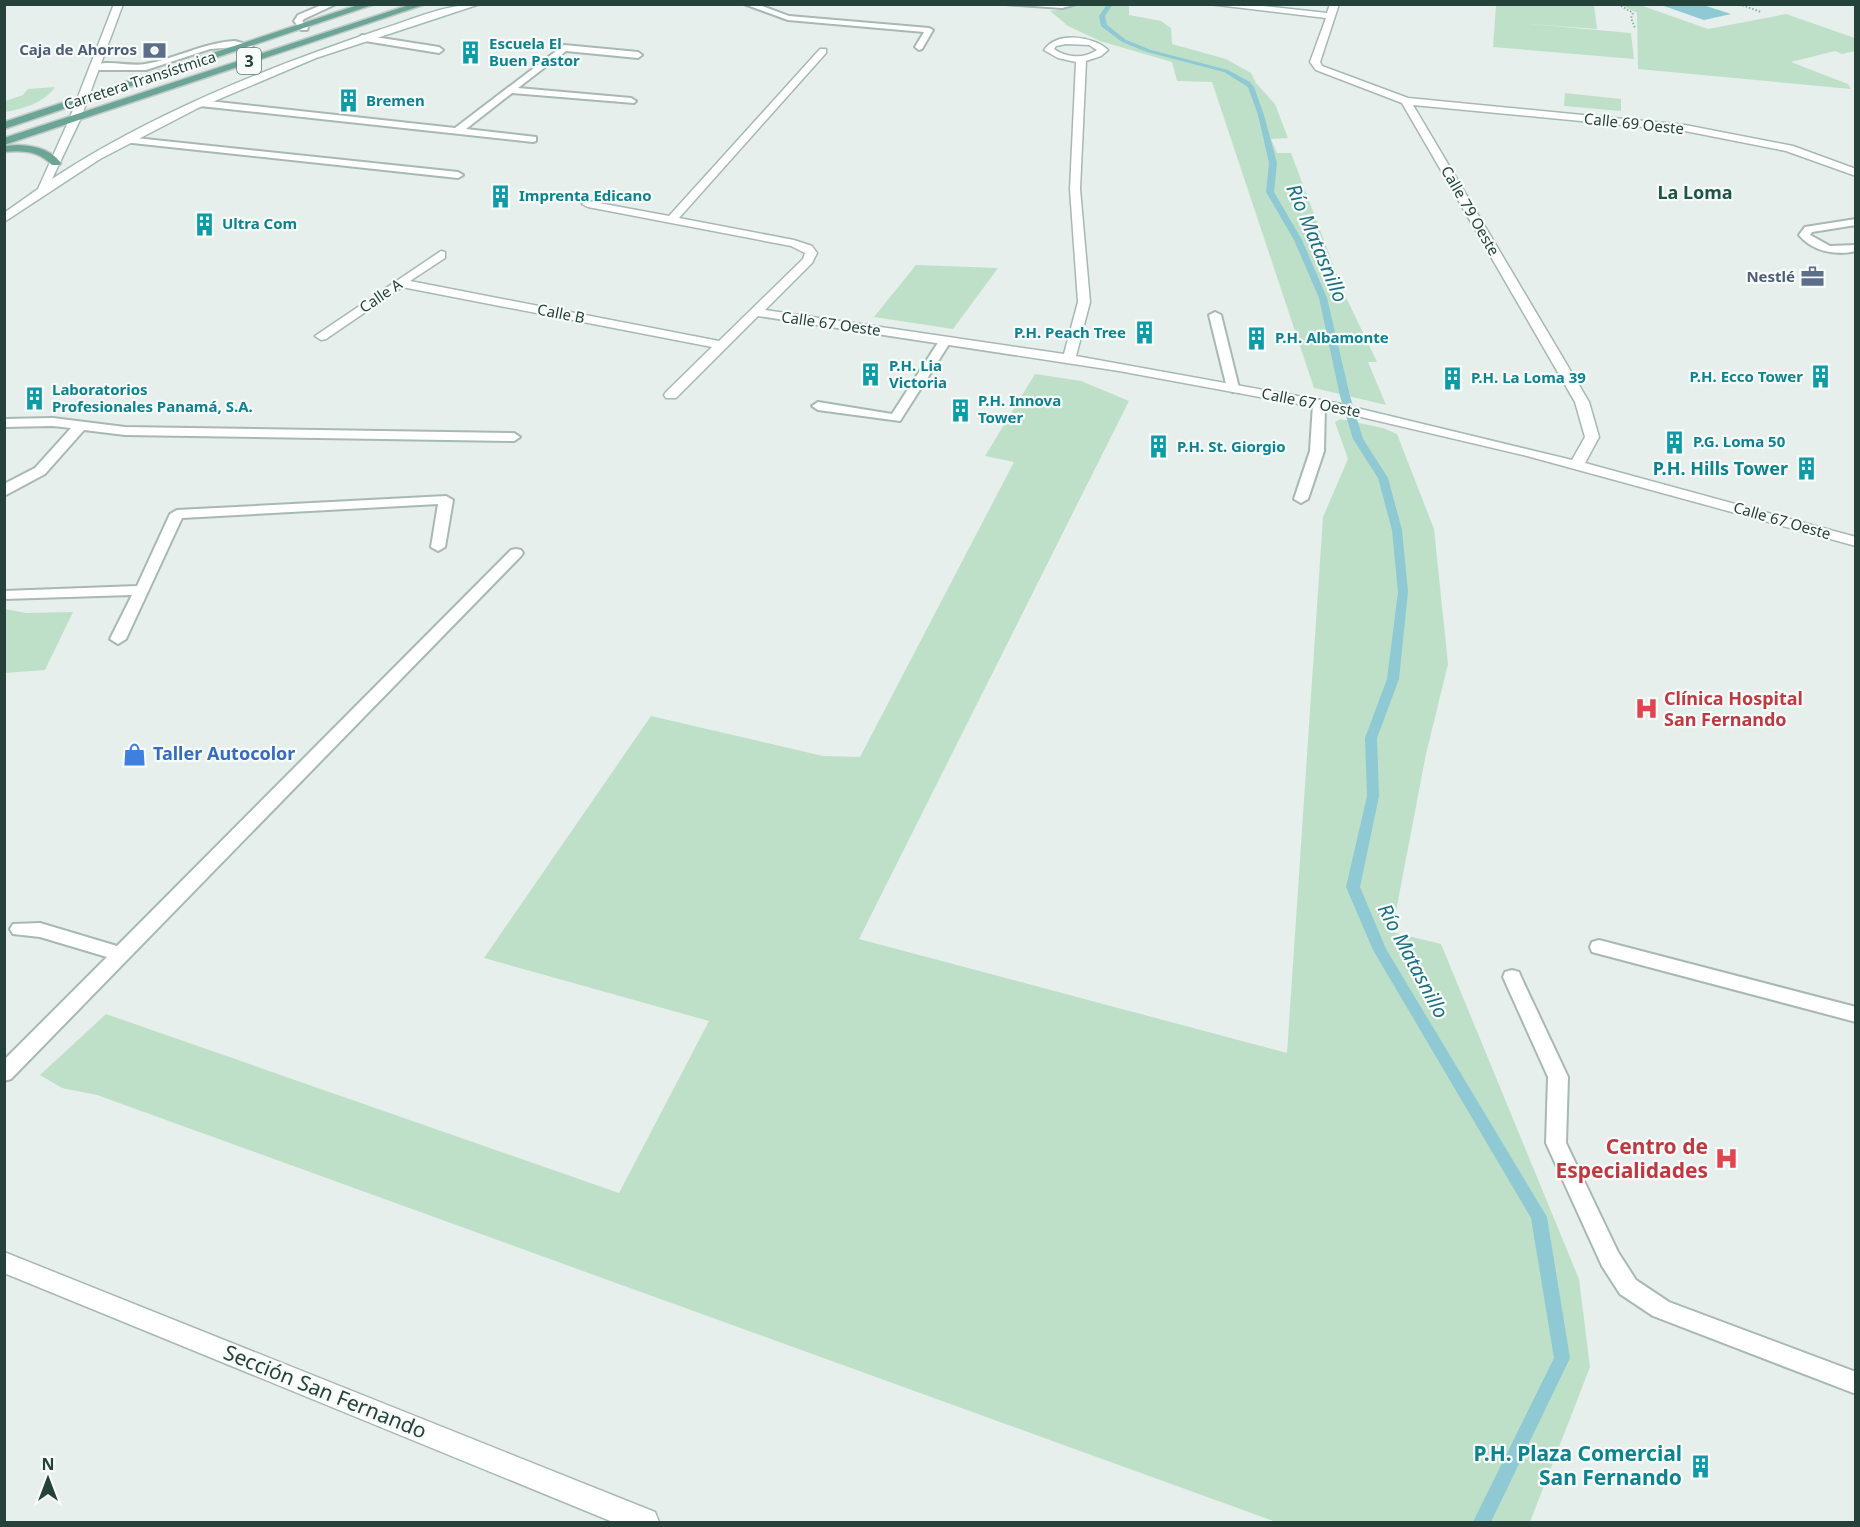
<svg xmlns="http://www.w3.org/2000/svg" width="1860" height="1527" viewBox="0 0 1860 1527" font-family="'Noto Sans',sans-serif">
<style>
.green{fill:#bfe0c8}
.water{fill:#8ec9d4}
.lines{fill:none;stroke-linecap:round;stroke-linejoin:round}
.stream{fill:#8ec9d4;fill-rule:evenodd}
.service-casing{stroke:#a8b8b2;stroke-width:4}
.minor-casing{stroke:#a8b8b2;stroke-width:3}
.secondary-casing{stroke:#a4bbb3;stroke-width:3}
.primary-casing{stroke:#c2cac8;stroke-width:3}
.path{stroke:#86b3a5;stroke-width:2;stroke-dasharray:1.5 2;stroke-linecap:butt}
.service{fill:#fff;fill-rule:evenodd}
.minor{fill:#fff;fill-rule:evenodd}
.secondary{fill:#fff;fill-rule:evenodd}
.primary{fill:#6aa596;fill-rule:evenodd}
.labels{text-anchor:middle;stroke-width:4.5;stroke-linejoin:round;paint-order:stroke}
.far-culture-label{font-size:15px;font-weight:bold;fill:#0d838f;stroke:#f7fbf9;text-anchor:start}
.far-service-label{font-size:15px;font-weight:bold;fill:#4e5e75;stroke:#f7fbf9;text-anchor:end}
.far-street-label{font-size:15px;fill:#24423a;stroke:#f7fbf9}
.shield{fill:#f7fbf9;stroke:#637a73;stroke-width:1.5}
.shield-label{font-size:16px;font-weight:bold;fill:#24423a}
.far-quarter-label{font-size:18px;font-weight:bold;fill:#1f5548;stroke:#f7fbf9}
.culture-label{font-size:18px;font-weight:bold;fill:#0d838f;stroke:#f7fbf9;text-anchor:end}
.health-label{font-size:18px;font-weight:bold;fill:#be3a42;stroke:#f7fbf9;text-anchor:start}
.shop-label{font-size:18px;font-weight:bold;fill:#366cbe;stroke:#f7fbf9;text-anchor:start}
.water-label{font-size:20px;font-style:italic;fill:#1c6f80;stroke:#f7fbf9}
.near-health-label{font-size:21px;font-weight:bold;fill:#be3a42;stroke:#f7fbf9;text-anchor:end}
.near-street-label{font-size:21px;fill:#24423a;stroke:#f7fbf9}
.near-culture-label{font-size:21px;font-weight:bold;fill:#0d838f;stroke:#f7fbf9;text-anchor:end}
</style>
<rect width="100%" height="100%" fill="#e6efeb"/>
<!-- green -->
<g class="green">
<polygon points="1087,5 1132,5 1129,6 1129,15 1161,21 1171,28 1172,44 1226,59 1251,73 1256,83 1275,104 1288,138 1271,139 1277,153 1291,153 1343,291 1377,362 1368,362 1386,405 1314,388 1212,82 1177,81 1172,62 1100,41 1068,26 1050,11"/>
<polygon points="1496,5 1594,5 1597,29 1517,23 1631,33 1634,59 1493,47"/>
<polygon points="1622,5 1640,5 1708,29 1786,14 1855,38 1855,51 1842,54 1835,51 1791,62 1848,84 1851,89 1638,69 1637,13"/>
<path d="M55,87C44,103 23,109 5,112V101L23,95L28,89Z"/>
<polygon points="1565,93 1621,99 1621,111 1564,106"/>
<polygon points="916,265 998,268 953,329 874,317"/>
<polygon points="1035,374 1081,381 1129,401 859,939 1287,1053 1323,517 1348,459 1335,422 1340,419 1383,428 1397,434 1434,529 1448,664 1426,754 1392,932 1441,944 1579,1279 1590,1367 1530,1522 1276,1522 97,1095 62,1088 40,1075 106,1014 619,1193 709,1021 484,958 651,716 823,756 860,757 1014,462 985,456"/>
<polygon points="5,609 26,613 73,612 45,670 5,673"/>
</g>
<!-- water -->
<polygon class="water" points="1661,5 1703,5 1731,14 1704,20"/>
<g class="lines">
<!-- stream -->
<polygon class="stream" points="1107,4 1113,4 1105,16 1107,25 1126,40 1151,50 1228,70 1250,82 1254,87 1264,115 1277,163 1274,192 1302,240 1327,298 1350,396 1363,439 1388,478 1402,530 1408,592 1399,679 1377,738 1379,796 1360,887 1386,949 1547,1217 1570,1358 1491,1522 1473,1522 1554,1358 1531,1218 1373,950 1346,887 1367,796 1365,738 1387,679 1398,592 1392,530 1378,478 1353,439 1340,396 1319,298 1294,240 1266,192 1269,163 1258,115 1248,87 1224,72 1147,52 1122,42 1101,26 1099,16"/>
<defs>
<g id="service">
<polygon points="324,4 336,4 304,19 302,21 308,28 307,30 301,30 294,21 298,15"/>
<polygon points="744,4 757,4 789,16 929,28 933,30 922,49 919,50 915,47 924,32 788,20"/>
<polygon points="1005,4 1077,4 1062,8"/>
<polygon points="362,35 439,47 443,50 439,53 359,40 358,38"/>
<path d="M235,41L253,46L249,49L235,47L210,49L146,70H95L91,67C104,58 129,67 145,64C176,59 202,43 235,41Z"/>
<polygon points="564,45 638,52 642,55 638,58 566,51 518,88 631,98 636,101 634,103 512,93 466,129 536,137 536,141 533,142 200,106 195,103 200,100 455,128"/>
<polygon points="126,137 458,172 463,175 458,178 123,142 121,140"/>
<path d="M1856,219V225L1812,232L1810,235L1830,246L1856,245V251C1835,256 1812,251 1799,235L1805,227Z"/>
<polygon points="1215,312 1221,315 1239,388 1237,391 1233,392 1227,388 1209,315"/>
<polygon points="945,337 951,341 900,421 818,410 812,406 818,402 892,414 939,341"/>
<polygon points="1319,400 1325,404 1324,451 1308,499 1301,503 1294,499 1310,451 1313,404"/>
<polygon points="53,418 125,427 514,433 520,437 514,441 125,435 84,430 45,474 4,496 4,484 35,468 71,428 53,426 4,427 4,419"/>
<polygon points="446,496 453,500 445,547 438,551 431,547 438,504 182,518 126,639 118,644 110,639 132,595 4,599 4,591 137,586 170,514 177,510"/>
<polygon points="516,549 521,550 523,553 521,556 11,1079 4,1081 4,1060 107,957 40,937 13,934 10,929 13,924 40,923 117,946 511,550"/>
<polygon points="1599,940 1856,1007 1856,1022 1592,952 1590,947 1592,942"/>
<polygon points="1512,970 1519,972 1521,977 1568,1077 1566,1143 1618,1252 1636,1280 1669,1302 1856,1372 1856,1394 1653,1316 1620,1294 1602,1266 1546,1143 1548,1077 1503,977 1505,972"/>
</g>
<g id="minor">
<path d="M1209,4H1244L1327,13L1330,4H1339L1320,62L1322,66L1408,98L1685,125L1793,146L1856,169V176L1786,151L1685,131L1413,105L1589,402L1599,437L1585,463L1856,537V546L1527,456L1336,411L1119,371L758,316L676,398H666L664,395L666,392L712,347L402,287L326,339L321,340L315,336L441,251L445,252V258L410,281L719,341L803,259L805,253L791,246L588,207L582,204L588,201L669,216L820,49H826V53L679,218L794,240L812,246L817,253L812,263L765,310L1064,354L1078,302L1070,189L1076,62L1058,58L1044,50C1057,31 1093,36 1108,50L1101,56L1086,61L1080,189L1090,302L1076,356L1336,403L1572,460L1585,437L1575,402L1402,103L1316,70L1310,62L1326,18ZM1066,44L1089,45L1097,50C1084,59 1067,58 1054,49L1056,46Z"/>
<polygon points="4,1252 655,1512 659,1522 613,1522 4,1273"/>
</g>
<path id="secondary" d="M114,4H123L80,120L52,179C151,114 266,68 379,30C411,20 446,4 480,4L316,58L198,108L100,159L4,222V213L38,189L69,120Z"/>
<g id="primary">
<polygon points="361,4 375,4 4,129 4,122"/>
<polygon points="412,4 426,4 4,145 4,138"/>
<path d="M18,145C36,146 50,149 61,163L60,165H52C39,151 23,150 4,152V146Z"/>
</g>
</defs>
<!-- service casing -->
<use href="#service" class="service-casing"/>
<!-- minor casing -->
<use href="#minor" class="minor-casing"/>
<!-- secondary casing -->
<use href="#secondary" class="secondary-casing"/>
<!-- primary casing -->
<use href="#primary" class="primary-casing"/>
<!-- path -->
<g class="path">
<polyline points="1618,4 1633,13 1631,18 1635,28"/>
<polyline points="1739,4 1761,12"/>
</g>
<!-- service -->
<use href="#service" class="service"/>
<!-- minor -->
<use href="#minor" class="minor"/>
<!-- secondary -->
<use href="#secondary" class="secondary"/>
<!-- primary -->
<use href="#primary" class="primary"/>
</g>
<!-- icons -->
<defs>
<symbol id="bank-bare" viewBox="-9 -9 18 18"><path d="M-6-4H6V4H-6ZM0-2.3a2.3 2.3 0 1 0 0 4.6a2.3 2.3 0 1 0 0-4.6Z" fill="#5c6f8a" stroke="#f7fbf9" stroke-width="2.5" paint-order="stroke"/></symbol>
<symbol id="building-bare" viewBox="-9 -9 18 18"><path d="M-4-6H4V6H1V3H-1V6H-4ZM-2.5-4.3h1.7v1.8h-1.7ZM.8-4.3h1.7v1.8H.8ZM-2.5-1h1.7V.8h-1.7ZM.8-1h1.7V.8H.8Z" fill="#0f9aa8" stroke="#f7fbf9" stroke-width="2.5" paint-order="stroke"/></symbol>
<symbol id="office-bare" viewBox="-9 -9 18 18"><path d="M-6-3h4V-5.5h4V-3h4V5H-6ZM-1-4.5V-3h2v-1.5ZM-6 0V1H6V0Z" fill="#5c6f8a" stroke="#f7fbf9" stroke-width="2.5" paint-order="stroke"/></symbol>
<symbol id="hospital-bare" viewBox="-9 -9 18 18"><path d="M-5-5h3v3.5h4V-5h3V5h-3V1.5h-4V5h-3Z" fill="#e0444e" stroke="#f7fbf9" stroke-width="2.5" paint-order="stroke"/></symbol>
<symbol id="shop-bare" viewBox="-9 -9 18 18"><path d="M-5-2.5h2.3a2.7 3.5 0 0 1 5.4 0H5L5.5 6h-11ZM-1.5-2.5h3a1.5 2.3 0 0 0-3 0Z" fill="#3f7fe0" stroke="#f7fbf9" stroke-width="2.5" paint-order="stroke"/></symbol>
</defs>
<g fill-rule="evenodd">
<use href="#bank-bare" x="138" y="34" width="33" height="33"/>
<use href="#building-bare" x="454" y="36" width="33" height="33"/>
<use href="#building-bare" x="332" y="84" width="33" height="33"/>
<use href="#building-bare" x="484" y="180" width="33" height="33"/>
<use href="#building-bare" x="188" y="208" width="33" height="33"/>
<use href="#office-bare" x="1796" y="260" width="33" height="33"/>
<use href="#building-bare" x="1128" y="316" width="33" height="33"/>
<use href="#building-bare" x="1240" y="322" width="33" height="33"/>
<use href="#building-bare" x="854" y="358" width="33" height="33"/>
<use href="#building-bare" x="1804" y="360" width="33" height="33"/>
<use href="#building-bare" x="1436" y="362" width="33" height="33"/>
<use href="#building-bare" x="18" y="382" width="33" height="33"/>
<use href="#building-bare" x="944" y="394" width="33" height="33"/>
<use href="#building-bare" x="1658" y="426" width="33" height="33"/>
<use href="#building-bare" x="1142" y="430" width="33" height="33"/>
<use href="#building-bare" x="1790" y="452" width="33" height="33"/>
<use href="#hospital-bare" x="1630" y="692" width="33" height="33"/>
<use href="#shop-bare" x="118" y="738" width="33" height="33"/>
<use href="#hospital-bare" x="1710" y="1142" width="33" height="33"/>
<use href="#building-bare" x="1684" y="1450" width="33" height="33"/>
</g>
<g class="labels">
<!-- far-culture labels -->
<g class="far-culture-label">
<text x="489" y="49">Escuela El<tspan x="489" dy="17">Buen Pastor</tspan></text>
<text x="366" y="106">Bremen</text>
<text x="519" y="201">Imprenta Edicano</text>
<text x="222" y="229">Ultra Com</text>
<text x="1126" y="338" text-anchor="end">P.H. Peach Tree</text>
<text x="1275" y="343">P.H. Albamonte</text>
<text x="889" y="371">P.H. Lia<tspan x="889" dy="17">Victoria</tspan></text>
<text x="1803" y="382" text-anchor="end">P.H. Ecco Tower</text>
<text x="1471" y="383">P.H. La Loma 39</text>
<text x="52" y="395">Laboratorios<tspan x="52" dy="17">Profesionales Panamá, S.A.</tspan></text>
<text x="978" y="406">P.H. Innova<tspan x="978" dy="17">Tower</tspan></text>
<text x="1693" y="447">P.G. Loma 50</text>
<text x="1177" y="452">P.H. St. Giorgio</text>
</g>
<!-- far-service labels -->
<g class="far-service-label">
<text x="137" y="55">Caja de Ahorros</text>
<text x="1795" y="282">Nestlé</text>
</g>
<!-- far-street labels -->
<g class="far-street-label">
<text transform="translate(140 81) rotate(-18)" y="5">Carretera Transístmica</text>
<text transform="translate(1634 124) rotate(6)" y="5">Calle 69 Oeste</text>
<text transform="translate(1470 211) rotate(60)" y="5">Calle 79 Oeste</text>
<text transform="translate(381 296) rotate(-34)" y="5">Calle A</text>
<text transform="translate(561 314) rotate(11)" y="5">Calle B</text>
<text transform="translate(831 324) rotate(8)" y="5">Calle 67 Oeste</text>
<text transform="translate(1311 403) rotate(11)" y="5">Calle 67 Oeste</text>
<text transform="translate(1782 521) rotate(16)" y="5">Calle 67 Oeste</text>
</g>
<!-- shield labels -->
<rect class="shield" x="237" y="48" width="24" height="26" rx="4.5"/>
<g class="shield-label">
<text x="249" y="67">3</text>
</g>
<!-- far-quarter labels -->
<g class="far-quarter-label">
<text x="1695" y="199">La Loma</text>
</g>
<!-- culture labels -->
<g class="culture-label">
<text x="1788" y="475">P.H. Hills Tower</text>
</g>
<!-- health labels -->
<g class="health-label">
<text x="1664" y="705">Clínica Hospital<tspan x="1664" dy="21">San Fernando</tspan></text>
</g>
<!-- shop labels -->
<g class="shop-label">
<text x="153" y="760">Taller Autocolor</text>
</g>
<!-- water labels -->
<g class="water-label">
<text transform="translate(1317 243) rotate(67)" y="7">Río Matasnillo</text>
<text transform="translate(1413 961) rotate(62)" y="7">Río Matasnillo</text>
</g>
<!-- near-health labels -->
<g class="near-health-label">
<text x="1708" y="1154">Centro de<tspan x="1708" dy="24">Especialidades</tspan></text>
</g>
<!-- near-street labels -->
<g class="near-street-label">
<text transform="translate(325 1392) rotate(22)" y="7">Sección San Fernando</text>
</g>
<!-- near-culture labels -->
<g class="near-culture-label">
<text x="1682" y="1461">P.H. Plaza Comercial<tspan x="1682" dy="24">San Fernando</tspan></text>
</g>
</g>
<!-- border -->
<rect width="1860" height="1527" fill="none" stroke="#24423a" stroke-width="12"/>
<!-- north arrow -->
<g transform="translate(48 1479)" stroke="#f7fbf9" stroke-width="4.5" paint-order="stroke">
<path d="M0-4.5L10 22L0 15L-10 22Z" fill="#24423a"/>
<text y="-9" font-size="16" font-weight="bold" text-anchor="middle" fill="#24423a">N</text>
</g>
</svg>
